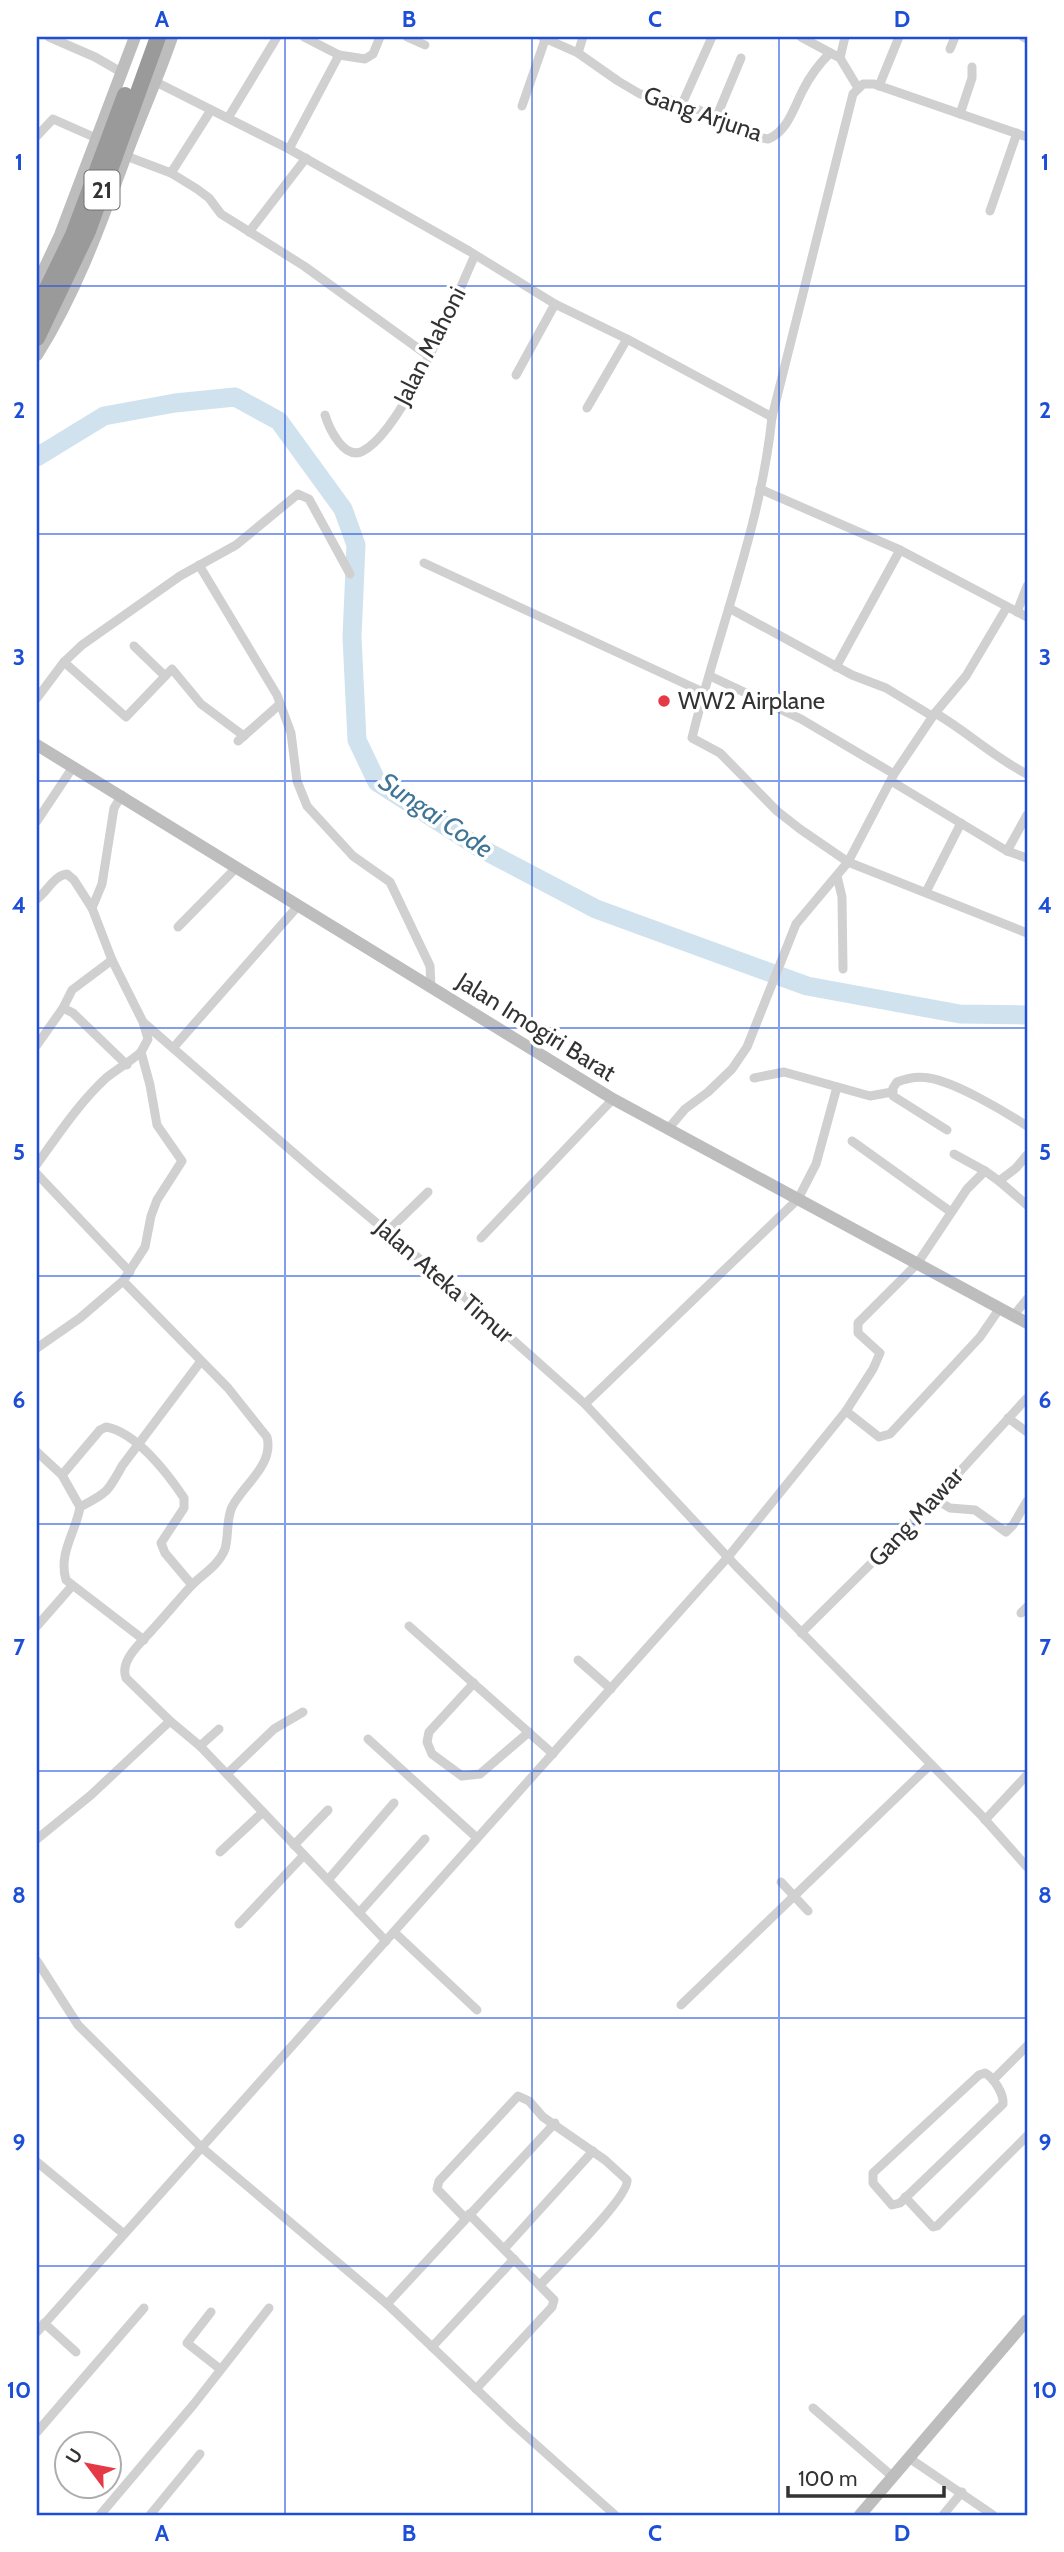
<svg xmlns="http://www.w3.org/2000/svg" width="1064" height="2552" viewBox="0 0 1064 2552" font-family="Cabin,sans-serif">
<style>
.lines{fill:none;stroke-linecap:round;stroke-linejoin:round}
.river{stroke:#cfe2ee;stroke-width:19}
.street{stroke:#d0d0d0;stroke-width:9}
.secondary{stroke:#bdbdbd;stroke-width:12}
.highway{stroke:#9a9a9a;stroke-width:16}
.grid{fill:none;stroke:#1d4ed8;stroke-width:2;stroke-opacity:0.55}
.poi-dot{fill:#e63946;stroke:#fff;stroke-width:2.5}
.labels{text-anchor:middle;stroke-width:7;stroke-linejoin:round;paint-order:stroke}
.shield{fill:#fff;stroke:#707070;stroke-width:2}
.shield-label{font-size:23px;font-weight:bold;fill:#333}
.street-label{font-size:24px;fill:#333;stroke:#fff}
.poi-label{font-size:24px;fill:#333;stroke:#fff;text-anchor:start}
.water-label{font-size:26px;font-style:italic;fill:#3f7597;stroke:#fff}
.neatline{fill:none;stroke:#1d4ed8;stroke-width:2.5}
.grid-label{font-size:23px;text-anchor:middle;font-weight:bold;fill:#1d4ed8}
</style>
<rect width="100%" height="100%" fill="#fff"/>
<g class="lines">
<!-- river -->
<polyline class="river" points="37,457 104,416 175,403 235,397 279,421 343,509 356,545 352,637 357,740 377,782 480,848 596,909 807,986 960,1014 1027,1015"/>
<!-- street -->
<g class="street">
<polyline points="49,37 95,57 121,72"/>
<polyline points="304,37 339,55"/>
<polyline points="380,37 373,54 365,59 339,55 289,149 469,251 555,304 627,339 772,417"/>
<polyline points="407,37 425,45"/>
<path d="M542,37L578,53L618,81L640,94L667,99L699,110L757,137L768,139C788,131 794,107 803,90C810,76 819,64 830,53"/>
<polyline points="801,37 840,58 858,88"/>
<polyline points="1023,37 1027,39"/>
<polyline points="950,49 955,37"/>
<polyline points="578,53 583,37"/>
<polyline points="840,58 845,37"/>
<polyline points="156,82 289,149"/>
<polyline points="879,86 899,37"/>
<polyline points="682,104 712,37"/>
<polyline points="522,106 546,37"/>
<polyline points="960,114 972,78 972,67"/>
<polyline points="228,118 277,37"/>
<polyline points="716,118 741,58"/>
<polyline points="37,136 53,119 96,138"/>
<path d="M1027,137L874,84H863L853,94L772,417C761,526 718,631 692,738L720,753L777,811L800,829L848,862L1027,933"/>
<polyline points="126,156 171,173 197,189 209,198 221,214 304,266 430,357"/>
<polyline points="171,173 211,110"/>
<polyline points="990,211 1017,133"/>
<polyline points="249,232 306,158"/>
<polyline points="516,375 555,304"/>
<polyline points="587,408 627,339"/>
<path d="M325,415C329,428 344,461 363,451C404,429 455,299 475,255"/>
<polyline points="760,489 900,550 1027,617"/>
<polyline points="424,563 703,692"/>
<polyline points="199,565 277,695 291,733 297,781 307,806 353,856 390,882 430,966 431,987"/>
<polyline points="729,608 852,675 886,688 932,716"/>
<polyline points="1017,612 1027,586"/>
<polyline points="134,646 165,676"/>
<polyline points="64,662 126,717 172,669 201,704 244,736"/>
<polyline points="836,667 900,550"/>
<polyline points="710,676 801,719 894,774"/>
<polyline points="37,698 64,662 82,645 180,576 236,545 298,494 309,499 350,574"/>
<path d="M935,713C968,732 993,757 1027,774"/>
<polyline points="238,741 280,704"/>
<polyline points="891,781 1007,851 1027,858"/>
<path d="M122,795L114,808L102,884L92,908L112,960L143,1022L148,1039L141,1052L150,1085L157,1125L182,1161L157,1200L151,1216L145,1247L123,1281L228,1388L267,1437C274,1465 244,1484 232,1507C226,1520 229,1535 225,1549C219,1565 203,1574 192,1585C179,1599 166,1615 153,1629C142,1642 119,1660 126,1678L170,1721L200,1746L386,1941"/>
<polyline points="37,821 73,767"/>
<polyline points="1007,851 1027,815"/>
<polyline points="837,876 842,897 843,969"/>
<polyline points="926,892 961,823"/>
<path d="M37,899C48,891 53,876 67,874L74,880L92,908"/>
<polyline points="178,927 236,868"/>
<polyline points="63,1008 72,990 112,960"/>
<polyline points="144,1023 317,1173 460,1293 585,1404 737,1567 981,1815 1027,1867"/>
<polyline points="37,1045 63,1008 73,1013 127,1065"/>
<polyline points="173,1048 298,906"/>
<polyline points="754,1078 784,1072 870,1096 892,1092"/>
<polyline points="668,1129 685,1109 708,1092 732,1069 747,1047 796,924 848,862 894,774 935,713 966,676 1007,607"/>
<path d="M947,1130L893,1096V1088L897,1082C907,1078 919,1076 929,1078C955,1082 1004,1111 1027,1126"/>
<polyline points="852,1141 951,1212"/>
<polyline points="954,1154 985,1171"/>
<path d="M37,1164C58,1135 79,1103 106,1078C117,1069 130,1062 141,1052"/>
<polyline points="37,1174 130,1272"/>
<polyline points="999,1181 1027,1205"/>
<polyline points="388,1231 428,1192"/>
<polyline points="481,1238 613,1099"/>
<polyline points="1014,1315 1027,1299"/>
<polyline points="37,1348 80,1318 123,1281"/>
<polyline points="585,1404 798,1199 816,1164 837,1087"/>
<polyline points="846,1411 873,1369 880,1353 858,1333 858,1323 917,1264 967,1189 985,1171 999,1181 1016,1168 1027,1155"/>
<polyline points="1008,1418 1027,1432"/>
<path d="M37,1452L62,1475L80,1507C76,1532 58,1553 66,1580L144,1640"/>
<path d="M62,1475L100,1430L106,1427C136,1432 168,1474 184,1498V1508L161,1543L165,1553L192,1585"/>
<polyline points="935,1499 950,1508 975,1510 1006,1532 1013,1525 1027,1501"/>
<path d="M80,1507C107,1493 108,1492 122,1466L201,1361"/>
<polyline points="1021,1613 1027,1607"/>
<polyline points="37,1626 72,1586"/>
<polyline points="409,1626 553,1754"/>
<polyline points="801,1633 922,1513 1027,1398"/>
<polyline points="578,1660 611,1689"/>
<polyline points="474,1683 429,1732 427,1742 432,1754 462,1776 480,1774 529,1732"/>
<polyline points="368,1739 477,1838"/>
<polyline points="200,1746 219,1729"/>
<polyline points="227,1774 274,1729 303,1712"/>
<polyline points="985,1820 1027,1775"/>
<polyline points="37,1839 91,1795 170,1721"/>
<polyline points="294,1845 328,1810"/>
<polyline points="220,1852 263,1812"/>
<polyline points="328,1880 394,1803"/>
<polyline points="781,1882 808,1911"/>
<polyline points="359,1913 425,1839"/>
<polyline points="239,1924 304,1855"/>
<polyline points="394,1932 477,2010"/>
<polyline points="37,1961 78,2025 201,2147 387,2304 513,2424 615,2515"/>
<polyline points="681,2005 930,1765"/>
<path d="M985,2073C994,2078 1004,2094 1003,2104L900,2203L892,2205L873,2183V2173L979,2075Z"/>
<polyline points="993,2080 1027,2046"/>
<polyline points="37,2162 124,2234"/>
<polyline points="905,2197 933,2227 937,2226 1027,2136"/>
<polyline points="469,2214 554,2300 552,2307 476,2389"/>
<path d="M465,2218L437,2189L439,2181L518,2096L529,2101L543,2117L605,2160L627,2180C630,2196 555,2269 540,2285"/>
<polyline points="504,2249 593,2151"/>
<polyline points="387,2304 555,2123"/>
<polyline points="211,2312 187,2343 220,2369"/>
<polyline points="44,2323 76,2352"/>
<polyline points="37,2332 728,1557 846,1411 879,1437 890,1434 980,1337 1000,1308"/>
<polyline points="432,2347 514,2259"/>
<polyline points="813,2408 893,2477"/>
<polyline points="37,2432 144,2308"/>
<polyline points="909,2458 993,2515"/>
<polyline points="100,2515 194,2404 269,2308"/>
<polyline points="150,2515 200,2454"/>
<polyline points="943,2515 962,2492"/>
</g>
<!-- secondary -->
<g class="secondary">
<polyline points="37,284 60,235 135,37"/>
<path d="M37,355C76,293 100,226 125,158C140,117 158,78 172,37"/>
<polyline points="37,745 613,1099 1027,1323"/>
<polyline points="860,2515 1027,2320"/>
</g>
<!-- highway -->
<g class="highway">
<polyline points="37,309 73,235 125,95"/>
<polyline points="37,338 88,231 158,37"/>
</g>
</g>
<!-- grid -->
<path class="grid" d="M285,37V2515M532,37V2515M779,37V2515M37,286H1027M37,534H1027M37,781H1027M37,1028H1027M37,1276H1027M37,1524H1027M37,1771H1027M37,2018H1027M37,2266H1027"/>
<!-- markers -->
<circle class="poi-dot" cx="664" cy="701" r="7"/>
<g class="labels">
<!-- shield labels -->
<rect class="shield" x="84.5" y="170.5" width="35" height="39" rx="5"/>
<g class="shield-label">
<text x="102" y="198">21</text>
</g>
<!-- street labels -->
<g class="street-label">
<text transform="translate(703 114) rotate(19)" y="8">Gang Arjuna</text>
<text transform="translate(430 346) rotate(-63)" y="8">Jalan Mahoni</text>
<text transform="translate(536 1027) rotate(32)" y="8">Jalan Imogiri Barat</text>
<text transform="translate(444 1281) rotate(41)" y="8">Jalan Ateka Timur</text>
<text transform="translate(916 1517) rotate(-47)" y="8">Gang Mawar</text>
</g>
<!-- poi labels -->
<g class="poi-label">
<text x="678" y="709">WW2 Airplane</text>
</g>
<!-- water labels -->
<g class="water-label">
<text transform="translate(436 815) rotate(34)" y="9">Sungai Code</text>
</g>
</g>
<!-- border -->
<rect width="1064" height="2552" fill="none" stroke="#ffffff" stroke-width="77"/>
<!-- north arrow -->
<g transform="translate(88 2465) rotate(302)"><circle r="33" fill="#ffffff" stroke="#adadad" stroke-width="2"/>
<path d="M0-5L12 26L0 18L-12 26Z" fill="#e63946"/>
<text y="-10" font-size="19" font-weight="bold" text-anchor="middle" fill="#333333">U</text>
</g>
<!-- scale -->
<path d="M788 2486v10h156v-10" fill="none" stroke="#333333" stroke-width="3.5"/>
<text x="798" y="2486" font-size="21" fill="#333333" stroke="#ffffff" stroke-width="5" paint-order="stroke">100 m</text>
<rect x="38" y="38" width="988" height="2476" class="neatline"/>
<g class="grid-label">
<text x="162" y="27">A</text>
<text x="409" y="27">B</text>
<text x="655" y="27">C</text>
<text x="902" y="27">D</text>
<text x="19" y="170">1</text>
<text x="1045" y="170">1</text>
<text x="19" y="418">2</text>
<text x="1045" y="418">2</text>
<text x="19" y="665">3</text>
<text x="1045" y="665">3</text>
<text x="19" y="913">4</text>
<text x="1045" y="913">4</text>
<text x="19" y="1160">5</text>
<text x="1045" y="1160">5</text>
<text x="19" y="1408">6</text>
<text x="1045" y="1408">6</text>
<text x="19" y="1655">7</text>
<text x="1045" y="1655">7</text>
<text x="19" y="1903">8</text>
<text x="1045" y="1903">8</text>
<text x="19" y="2150">9</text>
<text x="1045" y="2150">9</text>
<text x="19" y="2398">10</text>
<text x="1045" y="2398">10</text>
<text x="162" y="2541">A</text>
<text x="409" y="2541">B</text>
<text x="655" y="2541">C</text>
<text x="902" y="2541">D</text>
</g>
</svg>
